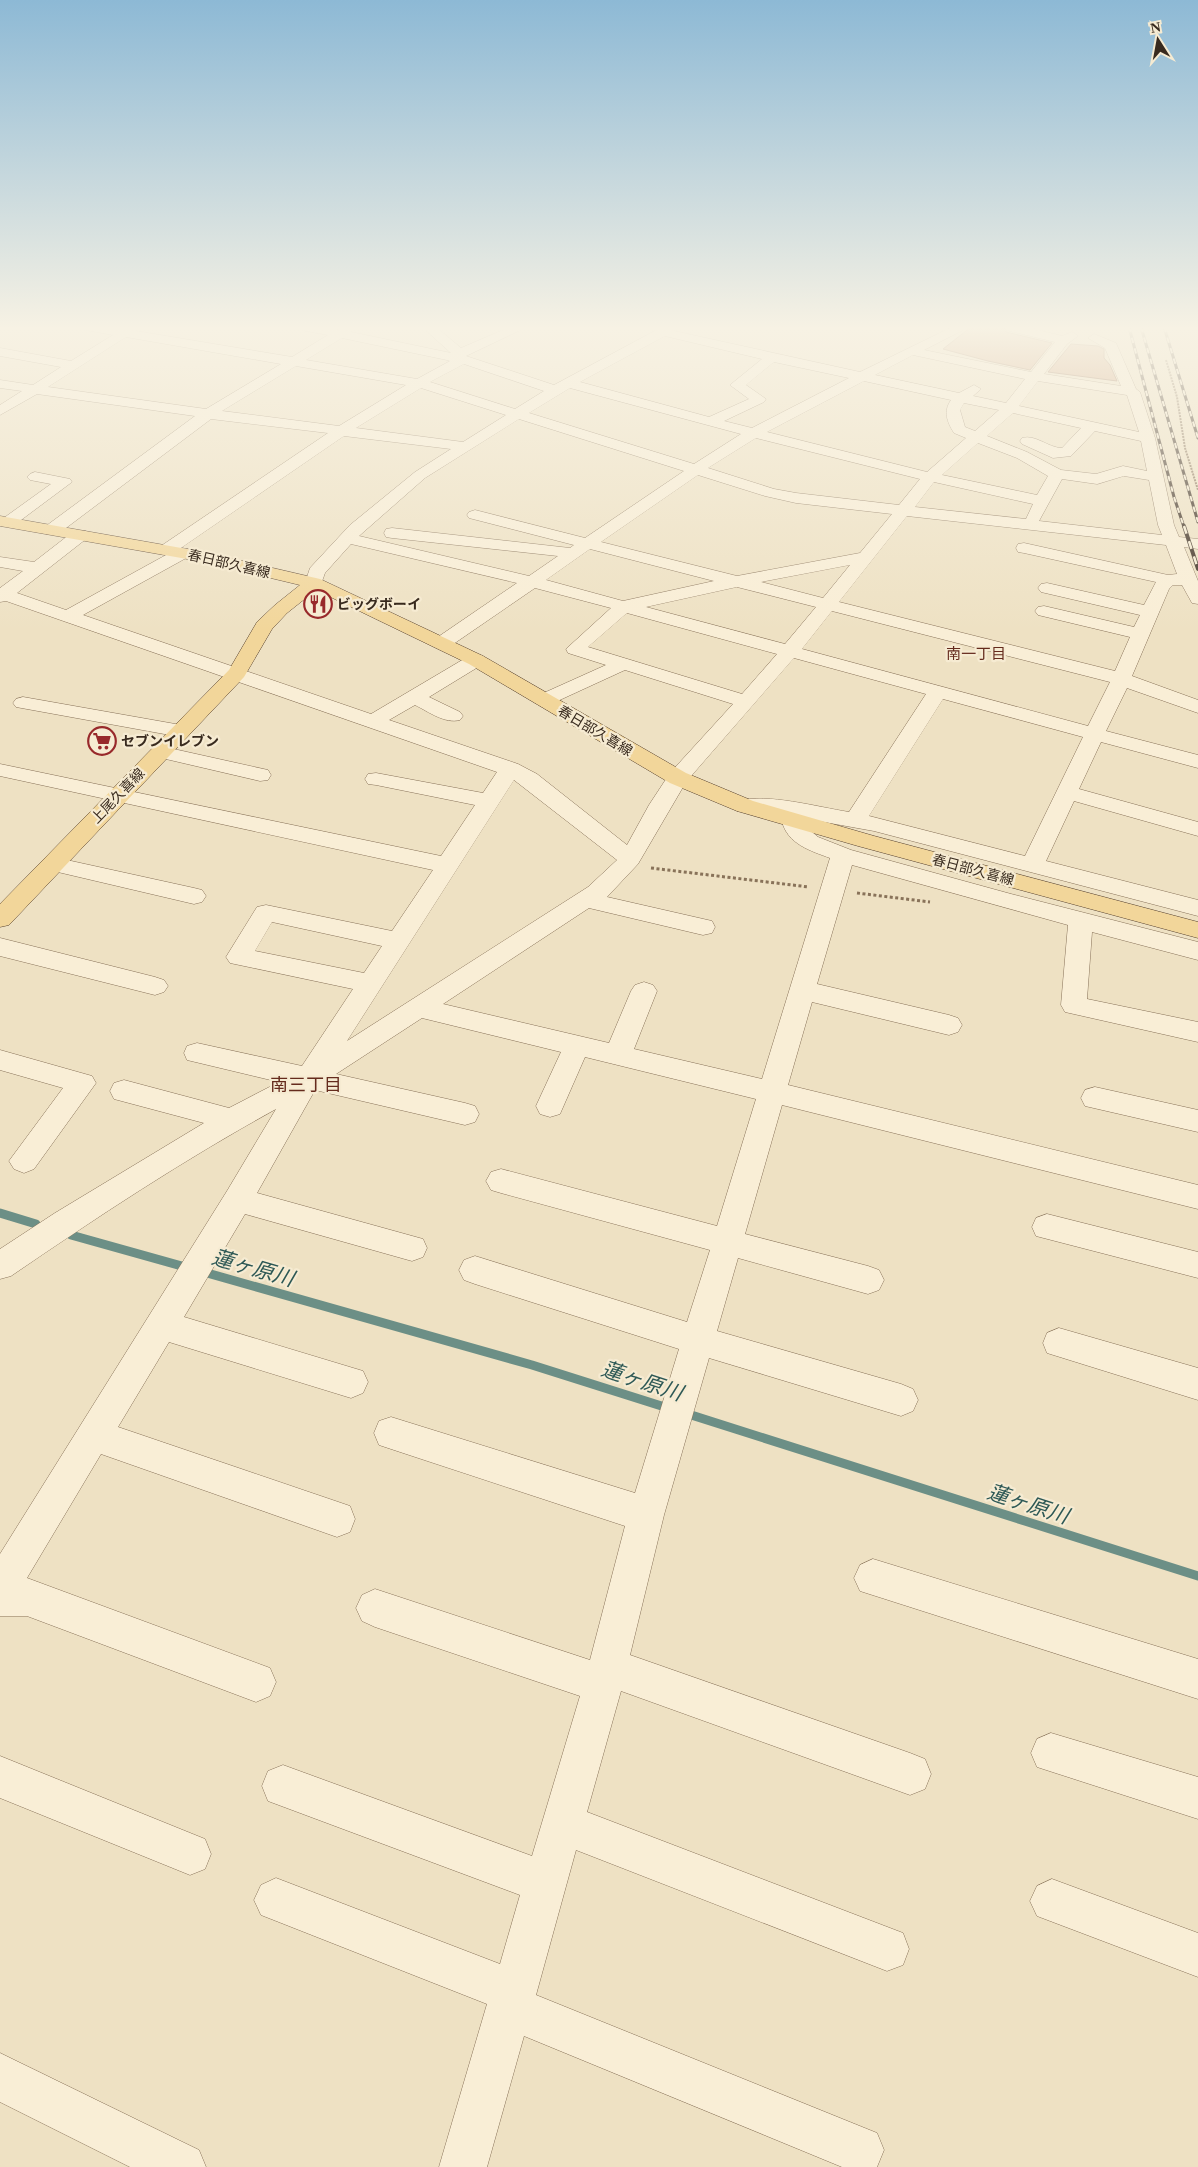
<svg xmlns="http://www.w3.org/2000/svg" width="1198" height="2167" font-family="'Times New Roman','Noto Sans JP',serif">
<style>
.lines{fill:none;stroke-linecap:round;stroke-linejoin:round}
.stream{stroke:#6c8f86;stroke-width:9}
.building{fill:#cd9b78;stroke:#885b3f}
.minor-casing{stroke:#887259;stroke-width:1}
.major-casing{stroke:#56402e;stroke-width:1}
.path-far1{stroke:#887259;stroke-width:2;stroke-dasharray:2 1;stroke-linecap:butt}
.path{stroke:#887259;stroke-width:3;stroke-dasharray:3 2.5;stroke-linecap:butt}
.minor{fill:#f9eed6;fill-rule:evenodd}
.major{fill:#f2d69a;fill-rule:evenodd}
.rail-far1-casing{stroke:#382a1e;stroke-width:3}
.rail-casing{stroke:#382a1e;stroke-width:4}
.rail-far1{stroke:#f6ebd2;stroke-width:2;stroke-dasharray:5.5;stroke-linecap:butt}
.rail{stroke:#f6ebd2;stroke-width:2.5;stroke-dasharray:8;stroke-linecap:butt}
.labels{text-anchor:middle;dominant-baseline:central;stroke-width:4.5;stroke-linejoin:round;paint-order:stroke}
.far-street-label{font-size:14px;fill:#382a1e;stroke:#f6ebd2}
.far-poi-label{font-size:14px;font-weight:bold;fill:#382a1e;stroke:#f6ebd2;text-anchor:start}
.far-neighbourhood-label{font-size:15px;fill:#652b1d;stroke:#f6ebd2}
.neighbourhood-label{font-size:18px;fill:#652b1d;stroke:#f6ebd2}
.near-water-label{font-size:21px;font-style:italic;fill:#2d5855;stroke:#f6ebd2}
</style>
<rect width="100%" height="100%" fill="#eee1c3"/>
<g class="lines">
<path class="stream" d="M0 1213 36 1224
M71 1235 189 1268
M200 1271 532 1365 671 1409
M685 1413 1198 1576"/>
</g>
<path class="building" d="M971 327H1002L1006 332 1052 343 1030 370 988 361 943 349Z
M1071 344 1098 346 1104 349V358L1110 365 1117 381 1048 372Z"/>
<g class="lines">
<defs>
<path id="minor" d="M84 327H138L136 331 292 357 328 335 301 330 299 327H325L338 330 342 327H357L351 332 451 353 422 327H436L461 348 510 327H527L466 356 554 385 662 327H678L674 331 860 372 952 327H969L924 350 1031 372 1055 342 1006 330 1004 327H1026L1062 336 1072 332 1078 336 1067 344 1044 374 1121 386 1105 348 1088 338 1094 334 1116 343 1136 389 1140 392 1155 438 1174 525 1179 537 1198 539V549L1184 547 1198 581V604L1192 603 1182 585H1173L1169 589 1132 676 1198 700V713L1127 688 1106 731 1198 755V768L1101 742 1079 789 1198 822V836L1074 801 1046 861 1198 900V916L874 831 802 818 806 827 818 837 851 850 1011 894 1198 942V960L1092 932 1087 999 1198 1022V1042L1065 1012 1061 1005 1068 925 852 865 817 984 949 1015 958 1018 962 1025 958 1032 949 1035 812 1002 788 1085 1198 1185V1209L782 1105 745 1234 868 1266 879 1270 884 1280 879 1290 868 1294 738 1258 717 1331 901 1384 913 1389 918 1400 913 1411 901 1416 709 1358 664 1515 630 1655 910 1753 925 1759 931 1774 925 1789 910 1795 621 1691 587 1812 903 1933 909 1949 903 1965 887 1971 576 1850 536 1995 877 2133 884 2150 877 2167H842L524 2036 487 2167H439L487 2004 261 1915 254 1900 261 1885 276 1878 500 1964 520 1895 268 1801 262 1786 268 1771 283 1765 532 1856 580 1696 375 1627 362 1621 356 1608 362 1595 375 1589 590 1660 625 1526 391 1449 379 1445 374 1433 379 1421 391 1417 635 1493 679 1349 475 1284 464 1280 459 1270 464 1260 475 1256 687 1322 710 1250 501 1193 491 1190 486 1181 491 1172 501 1169 717 1226 756 1099 585 1057 560 1114 550 1117 540 1114 536 1106 561 1052 422 1018 336 1074 465 1103 475 1106 479 1114 475 1122 465 1125 315 1090 257 1193 423 1239 427 1248 423 1257 412 1261 245 1214 184 1317 363 1371 368 1382 363 1393 351 1398 169 1342 118 1427 350 1506 355 1519 350 1532 337 1537 101 1454 27 1578 270 1668 276 1682 270 1696 256 1702 27 1616H0V1554L227 1191 276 1109C185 1159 97 1217 11 1276L0 1279V1249L55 1213 204 1123 114 1099 110 1091 114 1083 124 1080 229 1108 279 1082 187 1060 184 1053 187 1046 197 1043 302 1066 353 989 230 963 226 957 257 907 266 905 392 931 433 870 0 776V764L441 856 475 805 376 785 368 784 365 779 368 774 376 773 483 793 497 772 6 601 0 602V588L23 571 0 567V557L34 562 74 531H86L88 535 86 539 17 593 66 610 166 555 161 554 159 550 161 546 328 433 211 419 58 534H46L44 530 46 526 195 416 37 394 0 415V405L22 391 0 388V380L33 385 61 367 0 356V348L71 361 113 335 86 330ZM665 336 762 359 730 385 749 399 709 417 580 382ZM126 337 281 364 206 409 48 387ZM342 338 447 360 450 361 417 379 306 360ZM913 355 1025 379 1006 403 973 396 981 389 974 385 959 393 875 375ZM774 362 849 378 752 428 724 421 764 402 766 399 746 385ZM464 364 544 391 515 409 430 382ZM296 366 406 385 339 426 222 411ZM864 381 951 400C943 411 947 422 954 433L966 438 927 472 767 432ZM1038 381 1127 395 1139 432 1019 406ZM421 388 506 415 463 442 356 428ZM570 388 741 434 694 464 529 413ZM964 403 999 410 975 431 965 427 960 410ZM1013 413 1081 428 1062 448C1048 448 1036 434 1022 438L1020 441 1022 444 1053 458 1071 456 1095 431 1141 441 1147 471 1123 466 1096 474 1061 470 1027 452 987 436ZM519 419 684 471 585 538 475 510 469 512 467 515 469 518 574 545 570 548 392 528 386 529 384 533 386 537 392 538 558 556 529 576 359 536 425 478ZM344 436 451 449 415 472 350 525 310 568 305 583 308 587 314 588 320 587 325 573 351 544 517 583 435 639 433 643 435 647 442 649 449 647 535 588 611 608 566 649 568 653 606 665 537 696 534 700 537 704 544 706 551 704 625 670 733 704 670 773 649 805 627 845 537 774 518 764 389 720 415 705C429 712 445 724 460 720L463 716 460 712 429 697 483 664 486 660 483 656 476 654 469 656 371 714 83 615 188 557 191 553 188 549 181 548ZM756 438 920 479 899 505 796 493 774 489 708 468ZM978 443 1017 458 1048 476 1037 495 942 475ZM698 475 765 496 796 503 892 514 860 553 737 576 601 542ZM1124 476 1149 480 1158 525 1162 535 1039 521 1062 479 1097 484ZM934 482 1033 504 1026 519 915 507ZM907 516 1166 545 1177 574 1168 575 1024 543 1018 544 1016 548 1018 552 1024 553 1156 582 1144 605 1047 583 1041 584 1038 588 1041 592 1140 615 1134 627 1044 606 1038 607 1035 611 1038 615 1130 637 1115 671 839 602ZM590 549 714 581 623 601 546 580ZM850 565 823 598 761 582ZM737 587 816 607 785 644 646 607ZM832 611 1110 682 1088 726 802 649ZM627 613 777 654 742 694 588 647ZM794 658 926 694 849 812C817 807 768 793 737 801L734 806 737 811 789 815 785 816 782 821C787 844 811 851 830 858L762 1079 634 1049 657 991 653 985 644 982 635 985 631 991 609 1043 443 1004 589 908 703 935 712 933 715 927 712 921 607 897 638 864 686 782ZM943 699 1083 737 1025 856 869 816ZM514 780 617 860 588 887 347 1041ZM272 922 382 946 364 973 255 951Z
M35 472 70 479 72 482 13 526H1V520L51 484 30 480 27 477 30 474Z
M23 697 181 725 188 727 191 731 188 735 181 737 16 707 13 703 16 699Z
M160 746 268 770 271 775 268 780 260 781 153 756 150 752 153 748Z
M53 857 194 888 202 890 206 896 202 902 194 904 45 869 41 864 45 859Z
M0 938 155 977 164 980 168 986 164 992 155 995 0 956Z
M0 1050 92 1076 96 1083 34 1169 24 1173 14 1169 9 1161 63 1088 0 1070Z
M1095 1087 1198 1110V1132L1085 1106 1081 1098 1085 1090Z
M1047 1214 1198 1252V1278L1036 1236 1032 1227 1036 1218Z
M1059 1328 1198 1368V1400L1047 1353 1043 1343 1047 1333Z
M873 1559 1198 1659V1699L860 1591 854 1578 860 1565Z
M1051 1733 1198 1777V1819L1037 1767 1031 1753 1037 1739Z
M0 1756 205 1839 211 1854 205 1869 190 1875 0 1798Z
M1052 1879 1198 1933V1977L1037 1916 1030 1901 1037 1886Z
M0 2053 199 2150 206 2167H130L0 2102Z"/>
<path id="major" d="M0 516 204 552 320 579 483 656 686 773 753 801 874 836 1198 922V938L858 846 737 811 670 783 469 664 316 590 287 613 272 629 244 677 9 925 0 927V904L229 670 257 622 275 605 300 585 204 562 0 526Z"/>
</defs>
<use href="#minor" class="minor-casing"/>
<use href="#major" class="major-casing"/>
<path class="path-far1" d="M1166 360 1177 397 1185 448 1198 490"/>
<path class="path" d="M651 868 809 887
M857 893 930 902"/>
<use href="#minor" class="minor"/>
<use href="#major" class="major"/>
<defs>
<path id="rail-far1" d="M1129 327 1174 497 1184 527
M1141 327 1198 522
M1164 327 1198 438"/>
<path id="rail" d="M1184 526 1198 569"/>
</defs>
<use href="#rail-far1" class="rail-far1-casing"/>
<use href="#rail" class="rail-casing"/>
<use href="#rail-far1" class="rail-far1"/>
<use href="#rail" class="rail"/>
</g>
<linearGradient id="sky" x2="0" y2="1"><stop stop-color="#8db9d5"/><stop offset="0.52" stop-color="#f7f2e4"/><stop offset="1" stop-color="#f7f2e4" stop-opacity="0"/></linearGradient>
<rect width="1198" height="631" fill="url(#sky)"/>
<defs>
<symbol id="restaurant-ring" viewBox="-11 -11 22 22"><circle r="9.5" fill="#f6ebd2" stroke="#98292b" stroke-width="1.5"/><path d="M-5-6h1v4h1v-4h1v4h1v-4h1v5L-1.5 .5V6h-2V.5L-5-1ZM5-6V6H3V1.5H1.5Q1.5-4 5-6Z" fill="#98292b"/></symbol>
<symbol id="supermarket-ring" viewBox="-11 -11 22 22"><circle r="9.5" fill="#f6ebd2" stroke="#98292b" stroke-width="1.5"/><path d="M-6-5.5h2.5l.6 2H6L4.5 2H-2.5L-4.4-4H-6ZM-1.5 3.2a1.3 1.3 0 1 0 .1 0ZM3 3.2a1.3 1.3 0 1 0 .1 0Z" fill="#98292b"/></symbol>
</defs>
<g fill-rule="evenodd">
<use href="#restaurant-ring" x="302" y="588" width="32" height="32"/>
<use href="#supermarket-ring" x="86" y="725" width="32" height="32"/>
</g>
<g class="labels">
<g class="far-street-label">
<text transform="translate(229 564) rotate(13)">春日部久喜線</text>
<text transform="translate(595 731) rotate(31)">春日部久喜線</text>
<text transform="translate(118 796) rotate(-46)">上尾久喜線</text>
<text transform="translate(973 870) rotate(15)">春日部久喜線</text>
</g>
<g class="far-poi-label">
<text x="337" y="604">ビッグボーイ</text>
<text x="121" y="741">セブンイレブン</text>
</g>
<g class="far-neighbourhood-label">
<text x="976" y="654">南一丁目</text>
</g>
<g class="neighbourhood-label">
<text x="306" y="1085">南三丁目</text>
</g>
<g class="near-water-label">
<text transform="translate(253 1268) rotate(16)">蓮ヶ原川</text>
<text transform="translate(642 1381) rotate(18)">蓮ヶ原川</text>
<text transform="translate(1028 1504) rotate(18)">蓮ヶ原川</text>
</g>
</g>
<g transform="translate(1158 40) rotate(349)" stroke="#f6ebd2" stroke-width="4" paint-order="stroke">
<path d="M0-4L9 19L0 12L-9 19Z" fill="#382a1e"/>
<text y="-8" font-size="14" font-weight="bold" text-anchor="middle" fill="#382a1e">N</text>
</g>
</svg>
